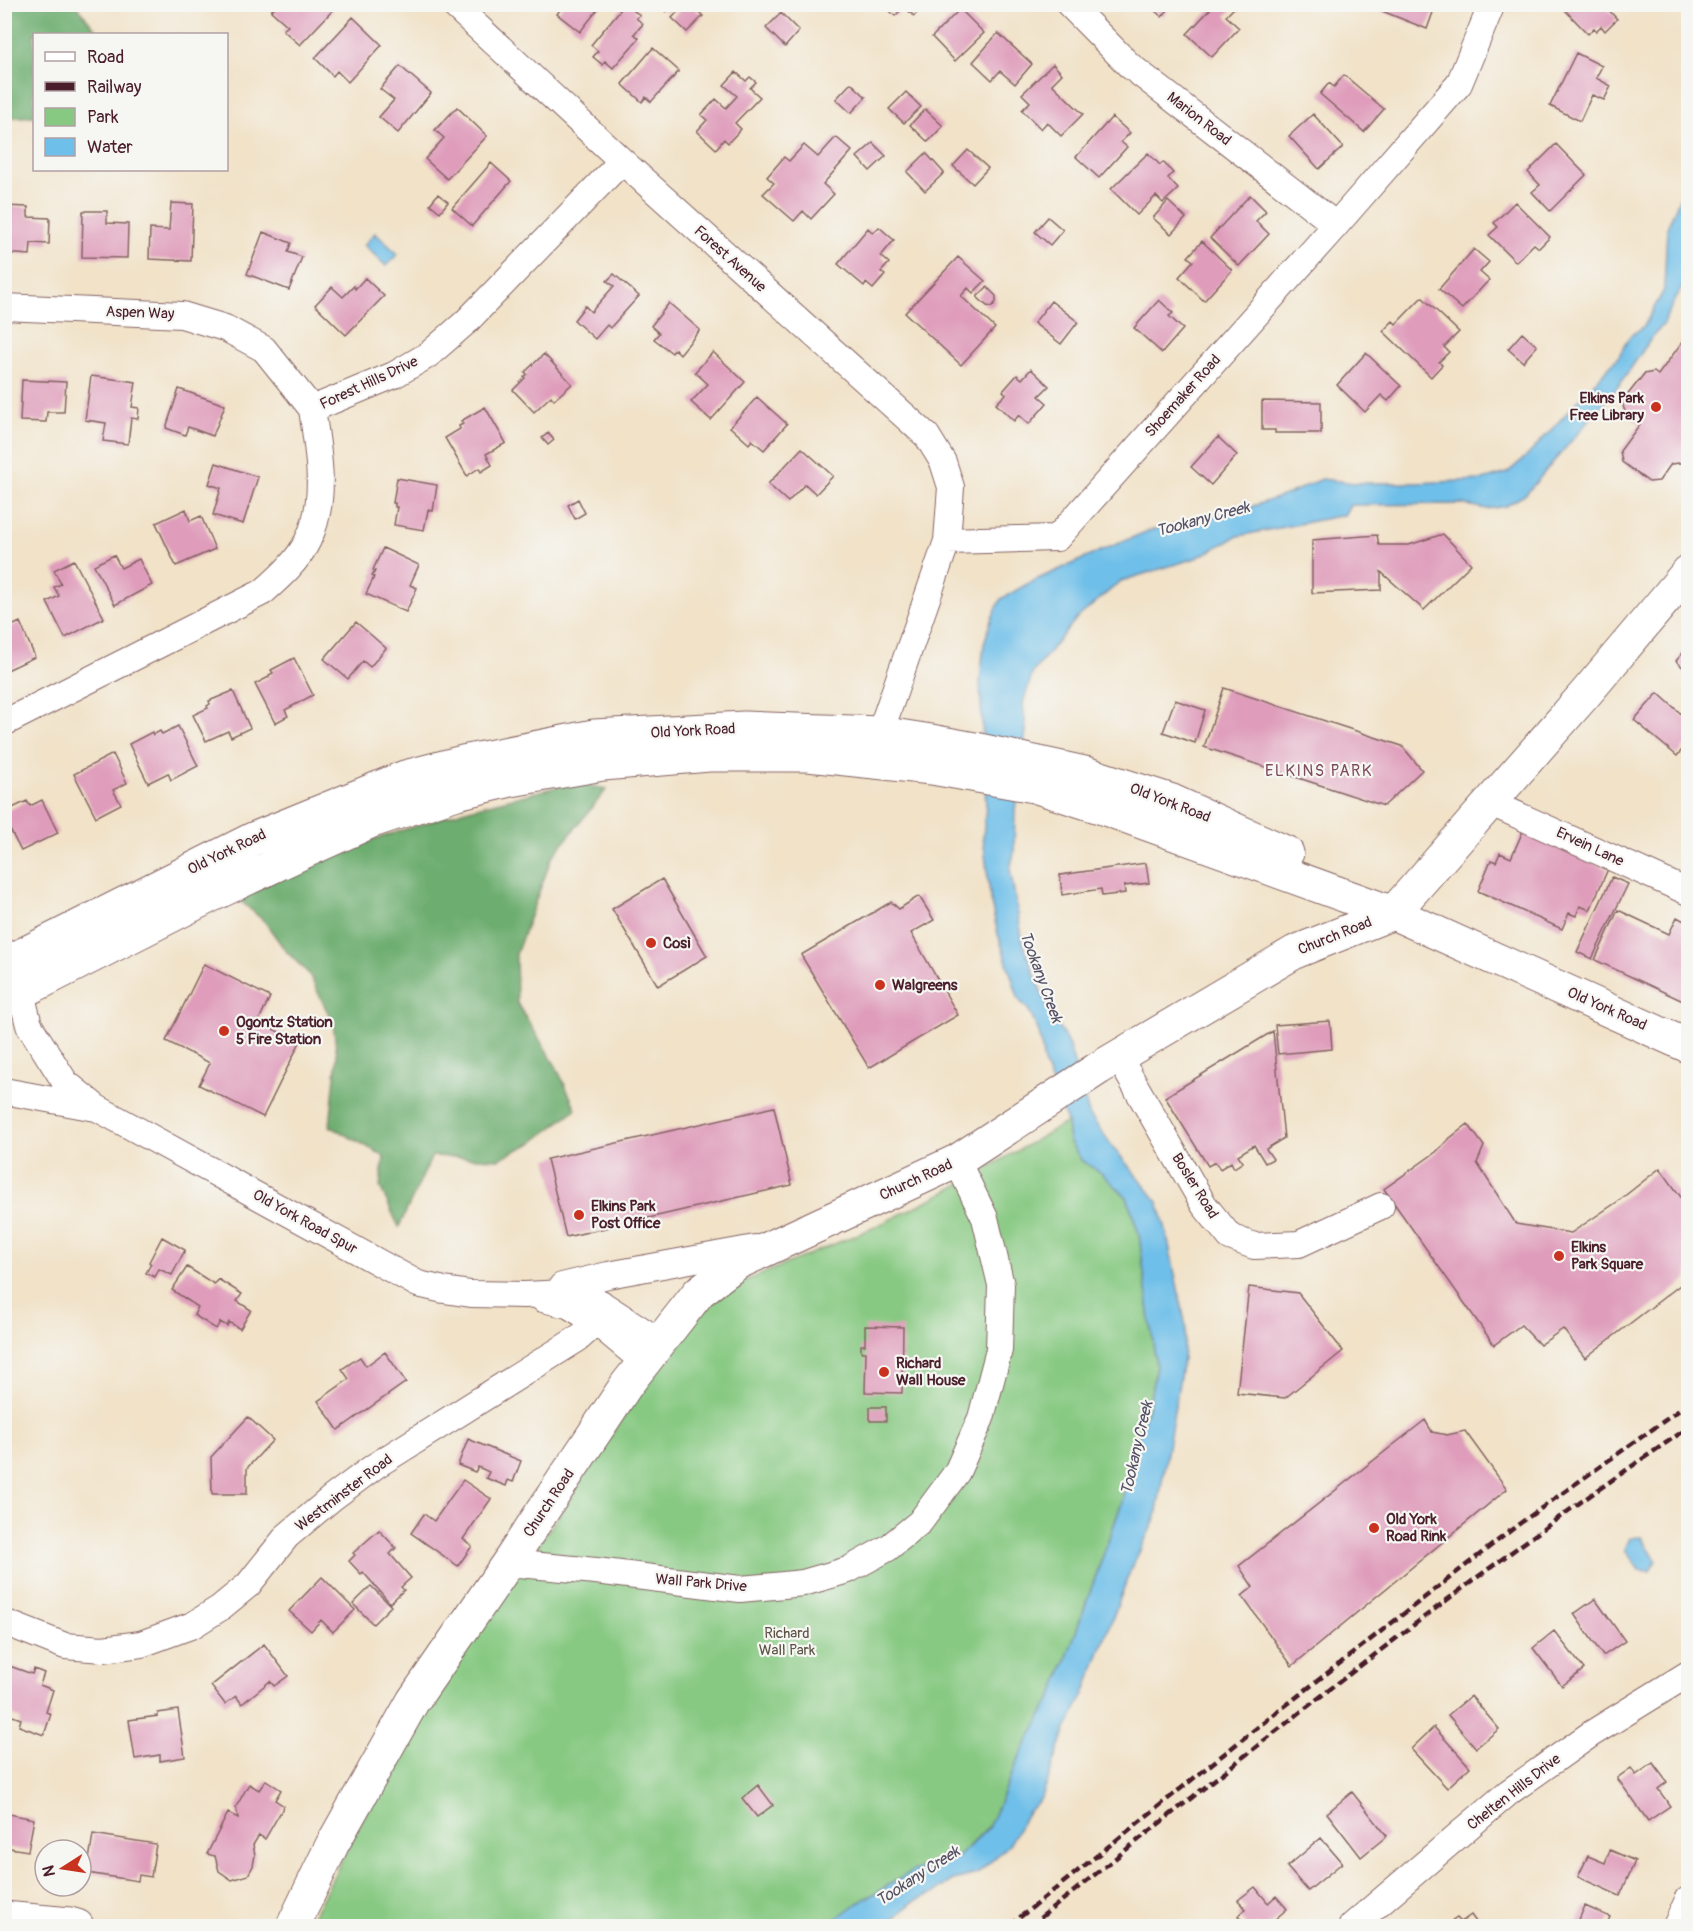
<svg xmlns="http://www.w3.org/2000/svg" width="1693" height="1931" font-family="Pangolin,sans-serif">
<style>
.green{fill:#87c982;stroke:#687456;stroke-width:1.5}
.forest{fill:#6dad70;stroke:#5c664e;stroke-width:1.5}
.water{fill:#6ebfe9;stroke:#5c6f8a;stroke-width:1.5}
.building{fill:#df9dbb}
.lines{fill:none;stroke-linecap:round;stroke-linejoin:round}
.street-casing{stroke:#846362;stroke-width:28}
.secondary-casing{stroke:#846362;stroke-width:35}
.primary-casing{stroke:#846362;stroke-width:35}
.highway-casing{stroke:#846362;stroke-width:35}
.street{stroke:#fff;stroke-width:26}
.secondary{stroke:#fff;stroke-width:33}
.primary{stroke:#fff;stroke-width:33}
.highway{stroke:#fff;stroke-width:33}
.rail{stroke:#4a1f2b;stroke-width:4.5;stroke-dasharray:9 4.5;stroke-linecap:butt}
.poi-dot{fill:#c8321e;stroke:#f6f6f2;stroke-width:2}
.labels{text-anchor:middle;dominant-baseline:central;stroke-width:4.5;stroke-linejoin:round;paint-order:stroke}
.street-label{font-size:15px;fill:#4a1f2b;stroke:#f6f6f2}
.poi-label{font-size:15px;font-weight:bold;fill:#4a1f2b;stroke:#f6f6f2;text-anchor:start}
.park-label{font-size:15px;fill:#5c5245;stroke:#f6f6f2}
.water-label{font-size:16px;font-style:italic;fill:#554f64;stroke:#f6f6f2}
.neighbourhood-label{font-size:16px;letter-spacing:1.5px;fill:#7e4b5d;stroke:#f6f6f2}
</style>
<rect width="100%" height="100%" fill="#f6f6f2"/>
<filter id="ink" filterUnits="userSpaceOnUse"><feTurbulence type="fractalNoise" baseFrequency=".0167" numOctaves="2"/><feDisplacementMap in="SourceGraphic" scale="12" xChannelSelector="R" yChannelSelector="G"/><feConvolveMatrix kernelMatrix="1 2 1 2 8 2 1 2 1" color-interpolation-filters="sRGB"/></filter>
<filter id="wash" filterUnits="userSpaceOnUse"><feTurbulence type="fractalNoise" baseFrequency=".008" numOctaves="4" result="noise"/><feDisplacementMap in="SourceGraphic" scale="24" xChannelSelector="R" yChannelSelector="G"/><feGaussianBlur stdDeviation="1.35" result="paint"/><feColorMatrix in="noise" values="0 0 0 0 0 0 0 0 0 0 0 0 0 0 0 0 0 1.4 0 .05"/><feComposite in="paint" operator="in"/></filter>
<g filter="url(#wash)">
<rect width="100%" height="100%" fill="#f1e2c8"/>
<path class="green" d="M1067 1122 1069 1141 1082 1161 1100 1172 1127 1197 1139 1234 1156 1366 1149 1405 1137 1440 1121 1505 1055 1691 1019 1758 989 1826 956 1859 933 1863 827 1926H308L391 1764 494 1608 564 1508 659 1362 688 1326 714 1302 745 1281 873 1228 951 1189Z"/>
<path class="forest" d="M5 4 76 5 99 34H34V116L5 118Z
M572 783 607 789 552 857 516 954 517 1003 556 1066 576 1109 532 1143 498 1159 432 1156 399 1227 380 1187 384 1156 330 1126 337 1056 333 1023 309 974 285 950 265 922 236 897 340 850 469 809Z"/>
<path class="water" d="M1688 178V276L1667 315 1664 324 1652 337 1620 384 1526 494 1506 506 1487 509 1462 504 1350 505 1344 515 1238 536 1196 558 1121 581 1076 619 1033 672 1023 703 1026 731 1015 810 1014 853 1010 869 1023 943 1042 994 1069 1046 1089 1114 1112 1146 1158 1202 1165 1226 1186 1327 1183 1359 1156 1517 1131 1569 1084 1694 1066 1729 1042 1797 1027 1813 1009 1845 977 1874 953 1880 935 1892 913 1902 885 1926H826L853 1906 911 1872 933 1863 956 1859 988 1828 1019 1758 1055 1691 1121 1505 1137 1440 1149 1405 1156 1366 1139 1234 1127 1197 1100 1172 1082 1161 1069 1141 1067 1122 1044 1063 1039 1032 1028 1009 1019 1000 998 934 991 903 983 837 986 805 980 681 984 644 991 620 1001 599 1029 583 1103 550 1148 531 1247 508 1288 494 1322 479 1354 483H1416L1483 480 1507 473 1529 454 1619 356 1629 337 1644 326 1664 290 1667 228Z
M375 233 398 254 386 266 364 245Z
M1641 1537 1656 1560 1650 1571 1639 1570 1625 1549 1630 1538Z"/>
<g id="blocks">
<path class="building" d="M277 4H331L330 6 333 10 300 45 283 30 288 26 271 11Z
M564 4H602L580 32 557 14Z
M625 4H640L634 11 640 15 636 18 643 24 634 34 639 38 613 68 605 61 603 65 593 57 598 51 591 45Z
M657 4H673L666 12Z
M685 4H691L703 16 687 32 672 18Z
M883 4H905L925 5 914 16 904 7 895 16Z
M1147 4H1173L1162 17Z
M1215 4H1234L1236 6 1226 16 1239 28 1212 57 1187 34Z
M1379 4H1436L1427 29 1377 9Z
M1564 4H1603L1617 19 1605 31 1601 26 1596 31 1594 28 1588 34 1564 9 1566 7Z
M960 9 984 33 955 61 932 37Z
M781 13 799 31 785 47 766 28Z
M353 17 382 45 348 82 337 71 333 76 315 58Z
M998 33 1032 64 1015 84 1000 71 992 80 973 62Z
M653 48 679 71 651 102 646 97 642 102 622 84Z
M1576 53 1602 66 1596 78 1611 86 1604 100 1592 95 1580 121 1550 106Z
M1053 64 1062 74 1052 84 1083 114 1061 136 1047 122 1041 129 1022 110 1030 102 1022 94Z
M400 66 431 93 398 133 379 117 394 100 380 89Z
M736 72 746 81 750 77 756 82 750 88 760 97 735 123 741 129 728 143 724 139 716 149 697 131 707 120 701 115 716 99 726 108 737 96 724 85Z
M1344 75 1384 109 1364 132 1320 94 1329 83 1334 87Z
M851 83 866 97 851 113 836 99Z
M906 92 921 107 904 123 889 109Z
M457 107 487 136 447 179 425 159 444 138 435 130Z
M925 109 943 126 928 142 910 125Z
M1313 114 1343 147 1319 169 1289 136Z
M1112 117 1130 133 1121 142 1127 147 1099 178 1076 157Z
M836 137 852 151 823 184 834 194 811 219 803 211 794 221 763 194 774 183 767 177 784 157 789 161 804 145 818 157Z
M873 143 886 156 870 171 857 157Z
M1556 144 1586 175 1550 211 1532 192 1540 185 1528 172Z
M968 150 988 168 973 184 953 166Z
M926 153 944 173 925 191 907 172Z
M1148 153 1160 165 1163 162 1173 173 1168 178 1178 189 1163 203 1156 196 1137 215 1111 189Z
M491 163 511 181 472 226 452 208Z
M438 194 448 202 440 212 430 204Z
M1250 195 1266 211 1256 221 1269 234 1239 266 1210 238Z
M1168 201 1186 218 1171 234 1153 218Z
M1515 202 1550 237 1539 248 1534 244 1516 262 1489 235 1498 227 1494 223Z
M171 203 193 204 191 261 149 259 150 229 169 230Z
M4 206 28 207V217L50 218 49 244 31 243 30 255 4 253Z
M83 211H107V223L128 224 127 258 82 257Z
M1048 217 1063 230 1050 245 1035 232Z
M879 227 894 240 881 256 889 263 881 272 885 275 873 289 866 283 864 286 838 264 868 228 873 233Z
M263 232 291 243 288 252 302 257 289 290 247 274Z
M1202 241 1232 270 1204 301 1179 277 1193 261 1188 257Z
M1474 249 1489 262 1480 272 1489 280 1462 309 1439 289Z
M958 257 985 281 973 293 968 288 961 296 995 328 961 365 905 313Z
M614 274 639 296 610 328 607 325 595 339 574 320 585 306 591 312 614 286 607 281Z
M365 278 384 296 346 335 315 305 332 287 343 297 354 286 355 289Z
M987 287 996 296V302L992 307 987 306 977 297Z
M1422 297 1459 332 1444 347 1449 352 1439 362 1442 365 1431 377 1383 331 1393 321 1396 324Z
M1159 300 1173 313 1169 316 1183 329 1162 353 1134 328Z
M1051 301 1078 322 1061 344 1034 323Z
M669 303 700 330 680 354 675 349 672 353 654 339 659 333 651 326Z
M1522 333 1537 346 1523 362 1508 349Z
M1688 334V462L1671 464 1659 481 1649 482 1622 462 1620 451 1640 424 1625 412 1622 402 1644 374 1654 372 1658 375Z
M713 352 745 382 711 420 691 402 708 384 695 372Z
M1366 353 1401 386 1388 401 1381 395 1365 412 1337 385Z
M544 354 572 384 554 400 551 396 534 412 513 390 525 378 524 377 527 374 525 372Z
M1031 369 1049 386 1039 396 1047 403 1029 424 1019 415 1014 421 996 404 1006 394 1003 391 1017 375 1022 379Z
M4 376H7V409H4Z
M91 376 136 382 132 407 139 408 138 419 131 418 128 444 103 441 106 423 85 420Z
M22 380 66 382 64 412H47L46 422 20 421Z
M179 389 225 405 213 436 188 427 185 435 166 428Z
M757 397 787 424 764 450 752 440 749 444 730 427Z
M1262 401 1321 402V433H1275V430H1262Z
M485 407 506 443 486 454 492 465 481 472 479 468 467 476 445 438 460 429 459 426 463 424 461 421Z
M548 433 554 440 548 445 542 438Z
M1218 437 1237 455 1211 485 1191 467Z
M802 448 833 476 816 494 805 484 788 502 768 484Z
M216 463 258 477 243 524 213 515 221 488 209 484Z
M397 478 437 485 433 511 428 510 424 530 394 525 397 507H395V503H393Z
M578 499 585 513 575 519 568 505Z
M186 509 190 521 201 516 215 549 176 566 156 523Z
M1443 534 1471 564 1424 610 1381 572V590L1312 593V540L1377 535 1379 545H1409Z
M383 548 419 565 410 585 417 588 406 612 366 594 374 577 372 576 375 571 373 570Z
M114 555 121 568 139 559 152 585 115 605 94 565Z
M74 560 104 618 65 638 47 602 59 596 54 587 61 584 54 570Z
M20 622 35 657 5 671V629Z
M356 622 386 648 370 667 363 661 348 679 324 659Z
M1688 647V672L1676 661Z
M294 658 313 695 285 710 288 716 275 723 255 684 269 677V675L273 673 271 670Z
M1224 688 1402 746 1422 770 1384 806 1204 747Z
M233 691 250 728 231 737 228 731 206 741 193 715 208 708 207 706 210 704 209 701Z
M1658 693 1688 720V745L1687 744 1677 756 1634 720Z
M1175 700 1205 710 1195 743 1163 732Z
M178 726 198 766 171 780 168 773 148 783 129 744 152 732 153 735 160 731 162 734Z
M113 754 127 783 113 790 121 804 96 817 74 774Z
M42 800 58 833 21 851 4 818V812L27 801 30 806Z
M1523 831 1608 869 1590 910 1580 906 1576 916 1569 913 1562 929 1478 891 1491 860 1496 862 1500 853 1511 858Z
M1146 863 1149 883 1124 886 1125 893 1102 896 1101 889 1062 895 1060 875Z
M1612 877 1628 884 1592 959 1577 952Z
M662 879 707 956 658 986 612 909Z
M919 896 934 920 911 933 958 1015 869 1068 801 955 891 902 899 909Z
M1618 910 1669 934 1677 917 1688 923V994L1685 1002 1595 960Z
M204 964 270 997 258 1022 300 1042 263 1117 199 1085 210 1063 166 1041Z
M1330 1021 1332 1049 1278 1054 1275 1025Z
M1273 1031 1284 1138 1266 1149 1273 1159 1265 1163 1254 1145 1238 1155 1243 1162 1234 1168 1231 1162 1220 1169 1215 1162 1208 1166 1165 1097Z
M774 1107 792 1185 566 1237 547 1159Z
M1468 1124 1484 1146 1477 1163 1516 1224 1571 1233 1617 1202 1660 1168 1688 1207V1279L1585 1358 1563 1329 1540 1345 1521 1325 1494 1345 1384 1189 1436 1152 1450 1138Z
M162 1237 185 1250 172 1275 159 1269 155 1277 146 1273 151 1264 149 1262Z
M187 1267 214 1284 218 1279 242 1294 237 1301 251 1310 240 1329 229 1322 227 1326 220 1322 216 1329 194 1315 198 1307 172 1290Z
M1249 1287 1298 1293 1343 1351 1285 1398 1237 1393Z
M865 1326 903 1327 902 1393 865 1392 866 1352H861V1345H865Z
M385 1352 406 1382 338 1430 318 1401 349 1379 342 1369 360 1357 366 1366Z
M870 1407H886V1421H870Z
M248 1417 273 1440 247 1468V1494H212L211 1457Z
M1425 1420 1432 1432 1447 1435 1465 1431 1507 1489 1292 1666 1242 1596 1253 1587 1239 1566Z
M468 1439 521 1461 513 1482 508 1480 506 1486 486 1478 489 1472 478 1467 475 1472 458 1465Z
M463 1480 491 1499 463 1539 472 1546 458 1566 411 1533 424 1514 434 1521Z
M379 1530 396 1548 390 1554 411 1578 401 1587 404 1590 390 1603 363 1572 361 1574 349 1561 355 1555 353 1553Z
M322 1577 355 1610 333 1632 321 1620 311 1631 289 1611Z
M371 1586 391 1606 373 1624 353 1604Z
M1595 1599 1625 1641 1603 1656 1574 1614Z
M1554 1631 1584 1669 1562 1686 1533 1648Z
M264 1644 288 1676 274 1686 270 1681 242 1704 236 1696 225 1704 211 1686Z
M4 1664 32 1674 34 1669 44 1673 40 1685 53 1690 46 1712 51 1714 44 1735 19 1726 21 1719 4 1713Z
M1471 1696 1499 1729 1476 1748 1448 1715Z
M178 1710 185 1757 160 1761V1755L135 1759 129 1720 158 1716V1713Z
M1434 1727 1470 1767 1447 1788 1411 1749Z
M1653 1763 1667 1782 1658 1789 1670 1806 1648 1821 1617 1778 1631 1768 1636 1775Z
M266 1780 281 1790 275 1800 284 1806 265 1839 259 1835 253 1845 255 1855 253 1866 248 1875 232 1880 219 1871 215 1856 207 1854 228 1813 238 1818 236 1807 249 1784 259 1790Z
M758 1785 773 1805 757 1817 742 1798Z
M1352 1792 1387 1836 1361 1857 1327 1813Z
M4 1813 34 1819 28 1851 4 1847Z
M93 1834 156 1844 151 1877 139 1875 138 1881 87 1873Z
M1321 1838 1342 1863 1308 1891 1287 1867Z
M1610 1850 1635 1861 1620 1896 1578 1877 1588 1856 1605 1863Z
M1255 1887 1268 1903 1276 1896 1287 1909 1267 1926H1247L1238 1916 1246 1909 1238 1900Z
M1585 1906 1610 1917 1606 1926H1576Z
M1471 1915 1479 1926H1445L1457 1918 1461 1922Z"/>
</g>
</g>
<g filter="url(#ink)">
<use href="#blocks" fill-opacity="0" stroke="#846362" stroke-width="1.5"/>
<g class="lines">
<defs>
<path id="street" d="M453 4 622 161 927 436 943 462 951 487 947 541
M1069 4 1129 65 1336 225
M4 307 182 315 225 328 264 349 312 409
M4 723 263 592C280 577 298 561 308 540 328 499 318 452 312 409L394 375 428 355 466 322 622 161
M880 733 947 541 1057 538 1336 225 1459 84 1492 4
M1491 803 1688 892
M13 977 21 993 29 1025 65 1082 97 1108 418 1284 444 1290 471 1294 525 1295 583 1292 660 1342
M1118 1056 1204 1205 1230 1237 1254 1246 1299 1244 1381 1206
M4 1091 96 1108
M562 1286 608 1275 755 1248
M543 1299 568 1305 596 1322 644 1362
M508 1563 596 1571 740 1589 774 1586 803 1583 848 1570 888 1548 920 1522 957 1472 981 1418 999 1350 1001 1285 985 1218 957 1161
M4 1622 65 1646 103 1649 141 1644 193 1625 220 1608 248 1585 287 1536 332 1498 375 1466 579 1338 601 1318V1303
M1352 1926 1509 1792 1591 1734 1688 1674
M1676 1926 1688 1900"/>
<path id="secondary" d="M1393 913 1586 693 1688 572
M4 1918 70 1924 77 1926"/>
<path id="primary" d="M293 1926 332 1845 413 1701 508 1563 627 1384 699 1292 737 1263 957 1161 1099 1068 1295 952 1393 913"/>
<path id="highway" d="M4 964 253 839 405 777 463 762 594 736 744 728 880 733 931 741 980 750 1085 773 1172 801 1287 853
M4 1001 210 896 299 854 372 821 457 793 511 780 603 764 709 755H808L932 768 1034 786 1100 807 1393 913 1688 1046"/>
</defs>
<use href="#street" class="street-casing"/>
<use href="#secondary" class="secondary-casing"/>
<use href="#primary" class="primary-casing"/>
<use href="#highway" class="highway-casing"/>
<use href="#street" class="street"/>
<use href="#secondary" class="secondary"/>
<use href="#primary" class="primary"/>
<use href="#highway" class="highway"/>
<path class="rail" d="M1009 1926 1249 1734 1519 1524 1688 1404
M1030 1926C1246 1755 1460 1581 1688 1428"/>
</g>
</g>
<g class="poi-dot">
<circle cx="1656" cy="407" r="6"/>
<circle cx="651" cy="943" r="6"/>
<circle cx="880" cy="985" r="6"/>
<circle cx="224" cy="1031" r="6"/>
<circle cx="579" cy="1215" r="6"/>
<circle cx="1559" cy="1256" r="6"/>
<circle cx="884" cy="1372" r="6"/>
<circle cx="1374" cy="1528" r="6"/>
</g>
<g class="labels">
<g class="street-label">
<text transform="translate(1199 119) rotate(38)">Marion Road</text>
<text transform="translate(730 259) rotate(42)">Forest Avenue</text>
<text transform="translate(140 313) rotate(2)">Aspen Way</text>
<text transform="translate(369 383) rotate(-25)">Forest Hills Drive</text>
<text transform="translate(1183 396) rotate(-48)">Shoemaker Road</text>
<text transform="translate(693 731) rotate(-3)">Old York Road</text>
<text transform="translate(1170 803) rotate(21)">Old York Road</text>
<text transform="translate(1590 847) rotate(25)">Ervein Lane</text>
<text transform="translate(227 852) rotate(-26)">Old York Road</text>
<text transform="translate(1335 936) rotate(-22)">Church Road</text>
<text transform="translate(1607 1009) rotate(24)">Old York Road</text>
<text transform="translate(916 1180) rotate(-25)">Church Road</text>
<text transform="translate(1195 1186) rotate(58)">Bosler Road</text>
<text transform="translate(305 1222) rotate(29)">Old York Road Spur</text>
<text transform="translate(344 1493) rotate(-37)">Westminster Road</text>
<text transform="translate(549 1503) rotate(-56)">Church Road</text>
<text transform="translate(701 1583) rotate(5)">Wall Park Drive</text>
<text transform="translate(1514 1792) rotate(-38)">Chelten Hills Drive</text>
</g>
<g class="poi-label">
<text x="1644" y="398" text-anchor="end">Elkins Park<tspan x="1644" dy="17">Free Library</tspan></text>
<text x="663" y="943">Così</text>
<text x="892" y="985">Walgreens</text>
<text x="236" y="1022">Ogontz Station<tspan x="236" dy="17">5 Fire Station</tspan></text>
<text x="591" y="1206">Elkins Park<tspan x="591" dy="17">Post Office</tspan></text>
<text x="1571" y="1247">Elkins<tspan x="1571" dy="17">Park Square</tspan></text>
<text x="896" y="1363">Richard<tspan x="896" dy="17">Wall House</tspan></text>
<text x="1386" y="1519">Old York<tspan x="1386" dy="17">Road Rink</tspan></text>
</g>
<g class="park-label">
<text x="787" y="1633">Richard<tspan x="787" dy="17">Wall Park</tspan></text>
</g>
<g class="water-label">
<text transform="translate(1203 519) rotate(-15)">Tookany Creek</text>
<text transform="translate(1041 977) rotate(70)">Tookany Creek</text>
<text transform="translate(1137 1448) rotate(-77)">Tookany Creek</text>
<text transform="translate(918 1876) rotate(-33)">Tookany Creek</text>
</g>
<g class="neighbourhood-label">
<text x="1319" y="771">ELKINS PARK</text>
</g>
</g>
<rect width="1693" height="1931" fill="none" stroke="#f6f6f2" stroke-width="24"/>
<rect x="33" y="33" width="195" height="138" fill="#f6f6f2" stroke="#b1a0a2" stroke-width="1.5"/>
<rect x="45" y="52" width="30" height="9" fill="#ffffff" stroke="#b1a0a2" stroke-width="1.5"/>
<text x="87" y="63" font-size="18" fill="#4a1f2b">Road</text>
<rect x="45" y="82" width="30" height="9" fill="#4a1f2b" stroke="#b1a0a2" stroke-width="1.5"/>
<text x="87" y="93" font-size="18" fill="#4a1f2b">Railway</text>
<rect x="45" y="108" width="30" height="18" fill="#87c982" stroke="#b1a0a2" stroke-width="1.5"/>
<text x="87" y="123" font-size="18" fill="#4a1f2b">Park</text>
<rect x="45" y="138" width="30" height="18" fill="#6ebfe9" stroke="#b1a0a2" stroke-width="1.5"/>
<text x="87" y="153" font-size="18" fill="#4a1f2b">Water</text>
<g transform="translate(63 1868) rotate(258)"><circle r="28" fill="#f6f6f2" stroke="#b1a0a2" stroke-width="1.5"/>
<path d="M0-4.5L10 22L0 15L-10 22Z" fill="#c8321e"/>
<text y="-9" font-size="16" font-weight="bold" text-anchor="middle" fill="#4a1f2b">N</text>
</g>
</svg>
